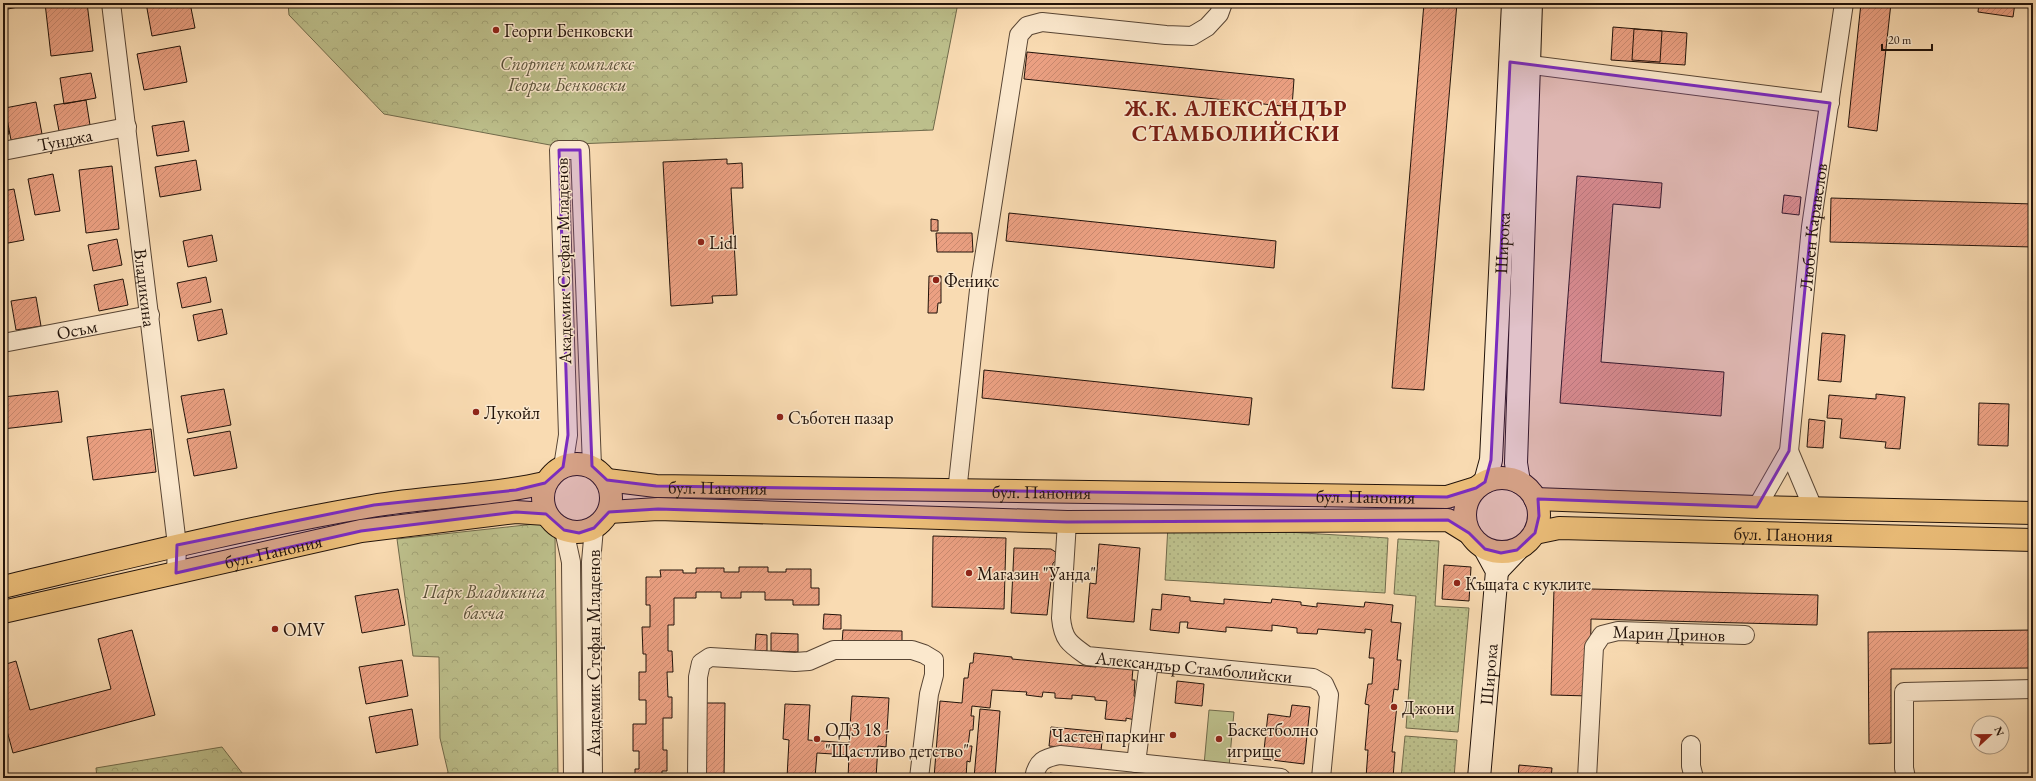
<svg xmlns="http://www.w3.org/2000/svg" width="2036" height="781" font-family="'EB Garamond',serif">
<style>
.grass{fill:#bdc08c;stroke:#706a4b}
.park{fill:url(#park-crowns);stroke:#706a4b}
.garden{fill:url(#garden-dots);stroke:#706a4b}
.building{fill:url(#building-hatch);stroke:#22130a}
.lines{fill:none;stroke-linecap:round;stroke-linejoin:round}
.street-casing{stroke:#584534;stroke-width:20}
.secondary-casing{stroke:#22130a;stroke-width:24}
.primary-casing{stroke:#22130a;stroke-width:24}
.street{stroke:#fbe8cd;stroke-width:18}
.secondary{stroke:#fbe8cd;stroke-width:22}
.primary{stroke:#ecbe79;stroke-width:22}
.marked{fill:#7b2cbf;fill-opacity:0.2;stroke:#7b2cbf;stroke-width:3;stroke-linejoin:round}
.poi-dot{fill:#8f2418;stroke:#fbe8cd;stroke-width:1.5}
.labels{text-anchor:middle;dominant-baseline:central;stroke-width:3;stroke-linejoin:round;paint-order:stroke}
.poi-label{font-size:18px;fill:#22130a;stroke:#fbe8cd;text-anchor:start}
.park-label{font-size:18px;font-style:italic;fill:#585038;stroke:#fbe8cd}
.street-label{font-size:18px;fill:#22130a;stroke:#fbe8cd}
.district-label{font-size:22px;font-weight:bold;letter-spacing:1px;fill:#7a1f14;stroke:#fbe8cd}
</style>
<defs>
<pattern id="park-crowns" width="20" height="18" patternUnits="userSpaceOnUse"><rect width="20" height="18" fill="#bdc08c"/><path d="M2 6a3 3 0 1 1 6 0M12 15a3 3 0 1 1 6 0" fill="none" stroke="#a2a477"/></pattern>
<pattern id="garden-dots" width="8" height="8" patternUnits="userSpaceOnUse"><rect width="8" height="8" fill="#bdc08c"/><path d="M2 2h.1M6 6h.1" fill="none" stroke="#a2a477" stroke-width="1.8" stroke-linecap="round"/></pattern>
<pattern id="building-hatch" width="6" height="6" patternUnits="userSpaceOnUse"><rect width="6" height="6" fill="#eba082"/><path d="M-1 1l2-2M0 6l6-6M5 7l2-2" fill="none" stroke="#c9896f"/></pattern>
</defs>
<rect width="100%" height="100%" fill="#f9dbb2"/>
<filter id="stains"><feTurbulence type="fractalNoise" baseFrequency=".005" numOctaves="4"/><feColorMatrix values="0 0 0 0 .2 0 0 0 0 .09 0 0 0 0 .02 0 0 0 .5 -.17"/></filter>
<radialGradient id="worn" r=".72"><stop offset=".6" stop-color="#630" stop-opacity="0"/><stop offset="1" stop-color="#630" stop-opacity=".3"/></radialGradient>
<path class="grass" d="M1209 710 1234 712 1229 767 1204 765Z"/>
<path class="park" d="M288 3H958L933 130 550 145 384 114 289 15Z
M544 523 555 534 558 778H446L448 772 440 738 439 657 413 656 397 539Z
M222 747 246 778H97L96 768Z"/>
<path class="garden" d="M1168 525 1388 538 1385 593 1165 580Z
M1398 539 1439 541 1435 606 1469 608 1458 732 1406 728 1416 596 1394 594Z
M1405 736 1457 740 1454 778H1401Z"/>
<path class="building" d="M3 3H18V7L3 10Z
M45 3H87L93 51 51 56Z
M146 3H190L195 28 152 36Z
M1424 3H1457L1424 390 1392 388Z
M1861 3H1891L1877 131 1848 127Z
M1979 3H2015L2013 17 1978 12Z
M1613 27 1687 33 1685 65 1611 60Z
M1634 29 1662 31 1660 62 1632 60Z
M180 46 187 82 144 90 137 54Z
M1027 52 1294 79 1292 107 1024 79Z
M91 73 96 98 64 104 60 78Z
M86 100 90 125 59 131 54 105Z
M36 102 42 134 11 140 5 108Z
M3 103 9 134 3 135Z
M184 121 189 151 157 156 152 126Z
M727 159V164L742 163 743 188H731L737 295 712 296 713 303 671 306 663 162Z
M196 160 201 190 160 197 155 167Z
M112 166 119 229 86 233 79 170Z
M53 174 60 211 35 215 28 179Z
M1577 176 1662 183 1660 208 1613 204 1601 362 1724 372 1721 416 1560 403Z
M14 189 24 240 3 244V191Z
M1784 195 1801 197 1799 215 1782 213Z
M1831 198 2033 204V247L1830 242Z
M1009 213 1276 241 1274 268 1006 241Z
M931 219 938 220V231H931Z
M936 233H972L973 252H937Z
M212 235 217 261 188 267 183 241Z
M117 239 122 265 93 271 88 245Z
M929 276H941V303H938L937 313H928Z
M206 277 211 302 182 308 177 283Z
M123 279 128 305 99 311 94 285Z
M36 297 41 326 16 330 11 301Z
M222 309 227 334 198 341 193 315Z
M1822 333 1845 335 1841 382 1818 380Z
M984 370 1252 398 1249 425 982 398Z
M224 389 231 425 188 433 181 396Z
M58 391 62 422 3 429V397Z
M1876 394 1905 397 1900 449 1885 448 1886 442 1840 438 1842 419 1827 418 1829 395 1876 399Z
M1979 403 2009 404 2008 446 1978 445Z
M1809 419 1825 421 1823 448 1807 447Z
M151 429 156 472 93 480 87 437Z
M230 431 237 468 194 476 187 439Z
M933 536 1006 538 1004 609 932 607Z
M1099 544 1140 548 1134 622 1087 618 1090 583 1096 584Z
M1014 548 1051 549 1057 553V560L1053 563 1047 615 1011 613Z
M1444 565 1471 567 1469 601 1442 599Z
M739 567H768V572H786V569H811V588H819V605H793V600H765V592H741V598H721V592H696V598H674V625H668V651H672L673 672H667L668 697H672V718H663V750H667V771H662V778H635V769H639V751H633V724H646V700H639V672H646V654H643L642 627H650V605H646V577H661L660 570H683V573H696V568H724V572H739Z
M1554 588 1818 595 1817 625 1591 619 1590 696 1551 695Z
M398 589 405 625 362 633 355 596Z
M1162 594 1190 597V601L1224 604V599L1271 603 1272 599 1301 602V605L1317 607V603L1364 607 1365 602 1393 605 1391 622 1401 623 1397 660H1401L1398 690 1394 689 1392 704 1397 705 1392 752H1395L1393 778H1366L1368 750H1365L1369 705 1365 704 1368 684H1372L1374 658H1369L1372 630 1365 629V633L1318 629 1317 634 1297 633V628L1272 625V631L1226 627V632L1187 628 1188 622H1180L1179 633 1150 630 1152 609 1161 610Z
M824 614 841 615V629H823Z
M132 630 155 715 13 753 3 716V665L16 661 30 710 111 689 98 639Z
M843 630 902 631V644L842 643Z
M2033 630V668L1891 669V743L1869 744 1868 632Z
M771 633 798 634V652L771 651Z
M756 634 767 635V651H755Z
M974 653 1012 657V659L1096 667V664L1133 668 1132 680H1135L1134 696 1137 697 1135 720 1126 718V721L1105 719 1107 701 1095 700V697L1072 695V699L1055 698V693L1043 692 1042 697 1026 695 1027 692 992 690 990 708 972 706 971 716H974L973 730H970L968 746H972L970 762 967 761 966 778H934L940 701 962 703 964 678H968L970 663H973Z
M402 660 408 696 366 704 359 667Z
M1177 681 1204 684 1202 706 1175 703Z
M852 696 889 698 886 747 878 746 876 778H848L849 755 817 753 815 778H787L789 740 783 739 785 704 810 705 808 740 849 743Z
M705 703H725L724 778H704Z
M1292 705 1310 707 1304 764 1263 759 1268 714 1290 717Z
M412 709 418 745 376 753 369 717Z
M980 709 1000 711 995 778H974Z
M1051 727 1103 732 1101 751 1049 746Z
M1519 765 1552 768 1551 778H1518Z
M1050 773 1074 777V778H1049Z
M1075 775 1098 778H1075Z
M1724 776 1746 778H1723Z"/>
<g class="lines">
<defs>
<g id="street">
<path id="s1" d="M111 3 177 545 176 573"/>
<path d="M1516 63 1830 103"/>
<path id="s2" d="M3 151 127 127"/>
<path id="s3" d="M3 343 150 315"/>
<path d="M1789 451 1813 508"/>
<path d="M563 467 568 435 559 150H580L592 466"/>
<path d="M957 492 979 290 1019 35 1027 26 1042 22 1166 35 1192 36 1207 27 1219 14 1223 3"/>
<path id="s4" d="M1757 507 1789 451 1811 227 1844 3"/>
<path id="s5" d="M1067 522 1061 618C1063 640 1070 644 1087 656L1313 678 1324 684 1329 695 1321 778"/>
<path d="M564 530 571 562 573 778"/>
<path d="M1691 745V766L1694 778"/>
<path d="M1136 763 1149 662"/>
<path d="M593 778 591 562 594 528"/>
<path d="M697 778 698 677 701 663 710 657 795 662 809 661 834 650H912L924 654 934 660V675L929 694 919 778"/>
<path d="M1034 778C1037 761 1044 758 1060 755L1281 778"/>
<path id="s6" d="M1587 778 1594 647 1602 635 1618 631 1745 635"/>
<path d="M1906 778 1904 768V692L2033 689"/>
</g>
<g id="secondary">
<path id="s7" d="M1485 482 1491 460 1513 3"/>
<path d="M1519 482 1516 463 1531 3"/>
<path d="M1497 571 1517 550"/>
<path id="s8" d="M1479 778 1497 571 1485 549"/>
</g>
<g id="primary">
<circle cx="577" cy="498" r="34"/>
<circle cx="1502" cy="515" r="37"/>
<path id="s9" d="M607 480 656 486 1447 497 1476 488"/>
<path d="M1535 499 1757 507 2033 513"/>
<path d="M609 512 658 509 1067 522 1448 520 1469 533"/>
<path id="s10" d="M1535 533 1559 528 2033 540"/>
<path d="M3 587C125 558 248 527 372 506 429 496 488 496 545 483"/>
<path id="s11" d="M3 612 361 531 516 512 546 514"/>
</g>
</defs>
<use href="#street" class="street-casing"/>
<use href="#secondary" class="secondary-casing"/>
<use href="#primary" class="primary-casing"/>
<use href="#street" class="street"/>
<use href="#secondary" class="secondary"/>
<use href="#primary" class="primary"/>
</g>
<path class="marked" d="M1510 62 1830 103 1811 227 1789 451 1757 507 1538 499 1539 516 1535 533 1517 550 1501 553 1485 549 1469 533 1448 520 1067 522 658 509 609 512 594 528 579 533 564 530 546 514 516 512 361 531 176 573 177 545 374 505 516 490 545 483 563 467 568 435 559 150H580L592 466 607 480 656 486 1447 497 1476 488 1485 482 1491 460Z"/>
<g class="poi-dot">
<circle cx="496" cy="30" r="4"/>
<circle cx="701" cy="242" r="4"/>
<circle cx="936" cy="280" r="4"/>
<circle cx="476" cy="412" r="4"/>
<circle cx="780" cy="417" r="4"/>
<circle cx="969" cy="573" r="4"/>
<circle cx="1457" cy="583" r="4"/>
<circle cx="275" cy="629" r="4"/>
<circle cx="1394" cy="707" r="4"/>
<circle cx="1173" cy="735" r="4"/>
<circle cx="817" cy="739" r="4"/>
<circle cx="1219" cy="739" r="4"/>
</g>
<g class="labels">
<g class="poi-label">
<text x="504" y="30">Георги Бенковски</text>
<text x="709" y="242">Lidl</text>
<text x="944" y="280">Феникс</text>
<text x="484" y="412">Лукойл</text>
<text x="788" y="417">Съботен пазар</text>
<text x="977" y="573">Магазин "Уанда"</text>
<text x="1465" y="583">Къщата с куклите</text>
<text x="283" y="629">OMV</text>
<text x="1402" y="707">Джони</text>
<text x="825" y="729">ОДЗ 18 -<tspan x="825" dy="21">"Щастливо детство"</tspan></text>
<text x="1227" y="729">Баскетболно<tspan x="1227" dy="21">игрище</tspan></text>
<text x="1165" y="735" text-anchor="end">Частен паркинг</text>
</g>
<g class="park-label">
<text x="567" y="63">Спортен комплекс<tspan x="567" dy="21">Георги Бенковски</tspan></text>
<text x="484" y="591">Парк Владикина<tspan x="484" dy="21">бахча</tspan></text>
</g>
<g class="street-label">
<text stroke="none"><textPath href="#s2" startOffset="63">Тунджа</textPath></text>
<text stroke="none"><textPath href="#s4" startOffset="290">Любен Каравелов</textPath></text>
<text stroke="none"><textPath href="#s7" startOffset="240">Широка</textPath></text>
<text transform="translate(563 261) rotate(-91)">Академик Стефан Младенов</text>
<text stroke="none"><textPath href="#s1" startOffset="287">Владикина</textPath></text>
<text stroke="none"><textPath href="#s3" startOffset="75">Осъм</textPath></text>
<text stroke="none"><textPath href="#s9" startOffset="111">бул. Панония</textPath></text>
<text stroke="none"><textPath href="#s9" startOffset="435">бул. Панония</textPath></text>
<text stroke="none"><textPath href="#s9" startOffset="759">бул. Панония</textPath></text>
<text stroke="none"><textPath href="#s10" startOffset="249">бул. Панония</textPath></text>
<text stroke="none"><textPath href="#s11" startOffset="277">бул. Панония</textPath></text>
<text stroke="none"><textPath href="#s6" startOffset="213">Марин Дринов</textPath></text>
<text transform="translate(593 653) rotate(-90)">Академик Стефан Младенов</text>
<text stroke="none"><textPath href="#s5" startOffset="252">Александър Стамболийски</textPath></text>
<text stroke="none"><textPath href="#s8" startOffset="104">Широка</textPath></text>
</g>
<g class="district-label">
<text x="1236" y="108">Ж.К. АЛЕКСАНДЪР<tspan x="1236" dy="25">СТАМБОЛИЙСКИ</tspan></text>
</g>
</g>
<rect width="2036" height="781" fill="none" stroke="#f9dbb2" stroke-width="16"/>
<rect x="4" y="4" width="2028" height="773" fill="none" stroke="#22130a" stroke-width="2"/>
<rect x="8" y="8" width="2020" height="765" fill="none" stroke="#22130a"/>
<g transform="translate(1990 735) rotate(68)"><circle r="19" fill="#fbe8cd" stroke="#a4937f"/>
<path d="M0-3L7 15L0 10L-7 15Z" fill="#8f2418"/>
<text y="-6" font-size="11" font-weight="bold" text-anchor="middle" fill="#22130a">N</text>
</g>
<path d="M1882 44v6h50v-6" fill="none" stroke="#22130a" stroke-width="2"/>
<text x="1888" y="44" font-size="12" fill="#22130a" stroke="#fbe8cd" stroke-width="3" paint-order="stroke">20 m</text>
<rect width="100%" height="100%" filter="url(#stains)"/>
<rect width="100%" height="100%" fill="url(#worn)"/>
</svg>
